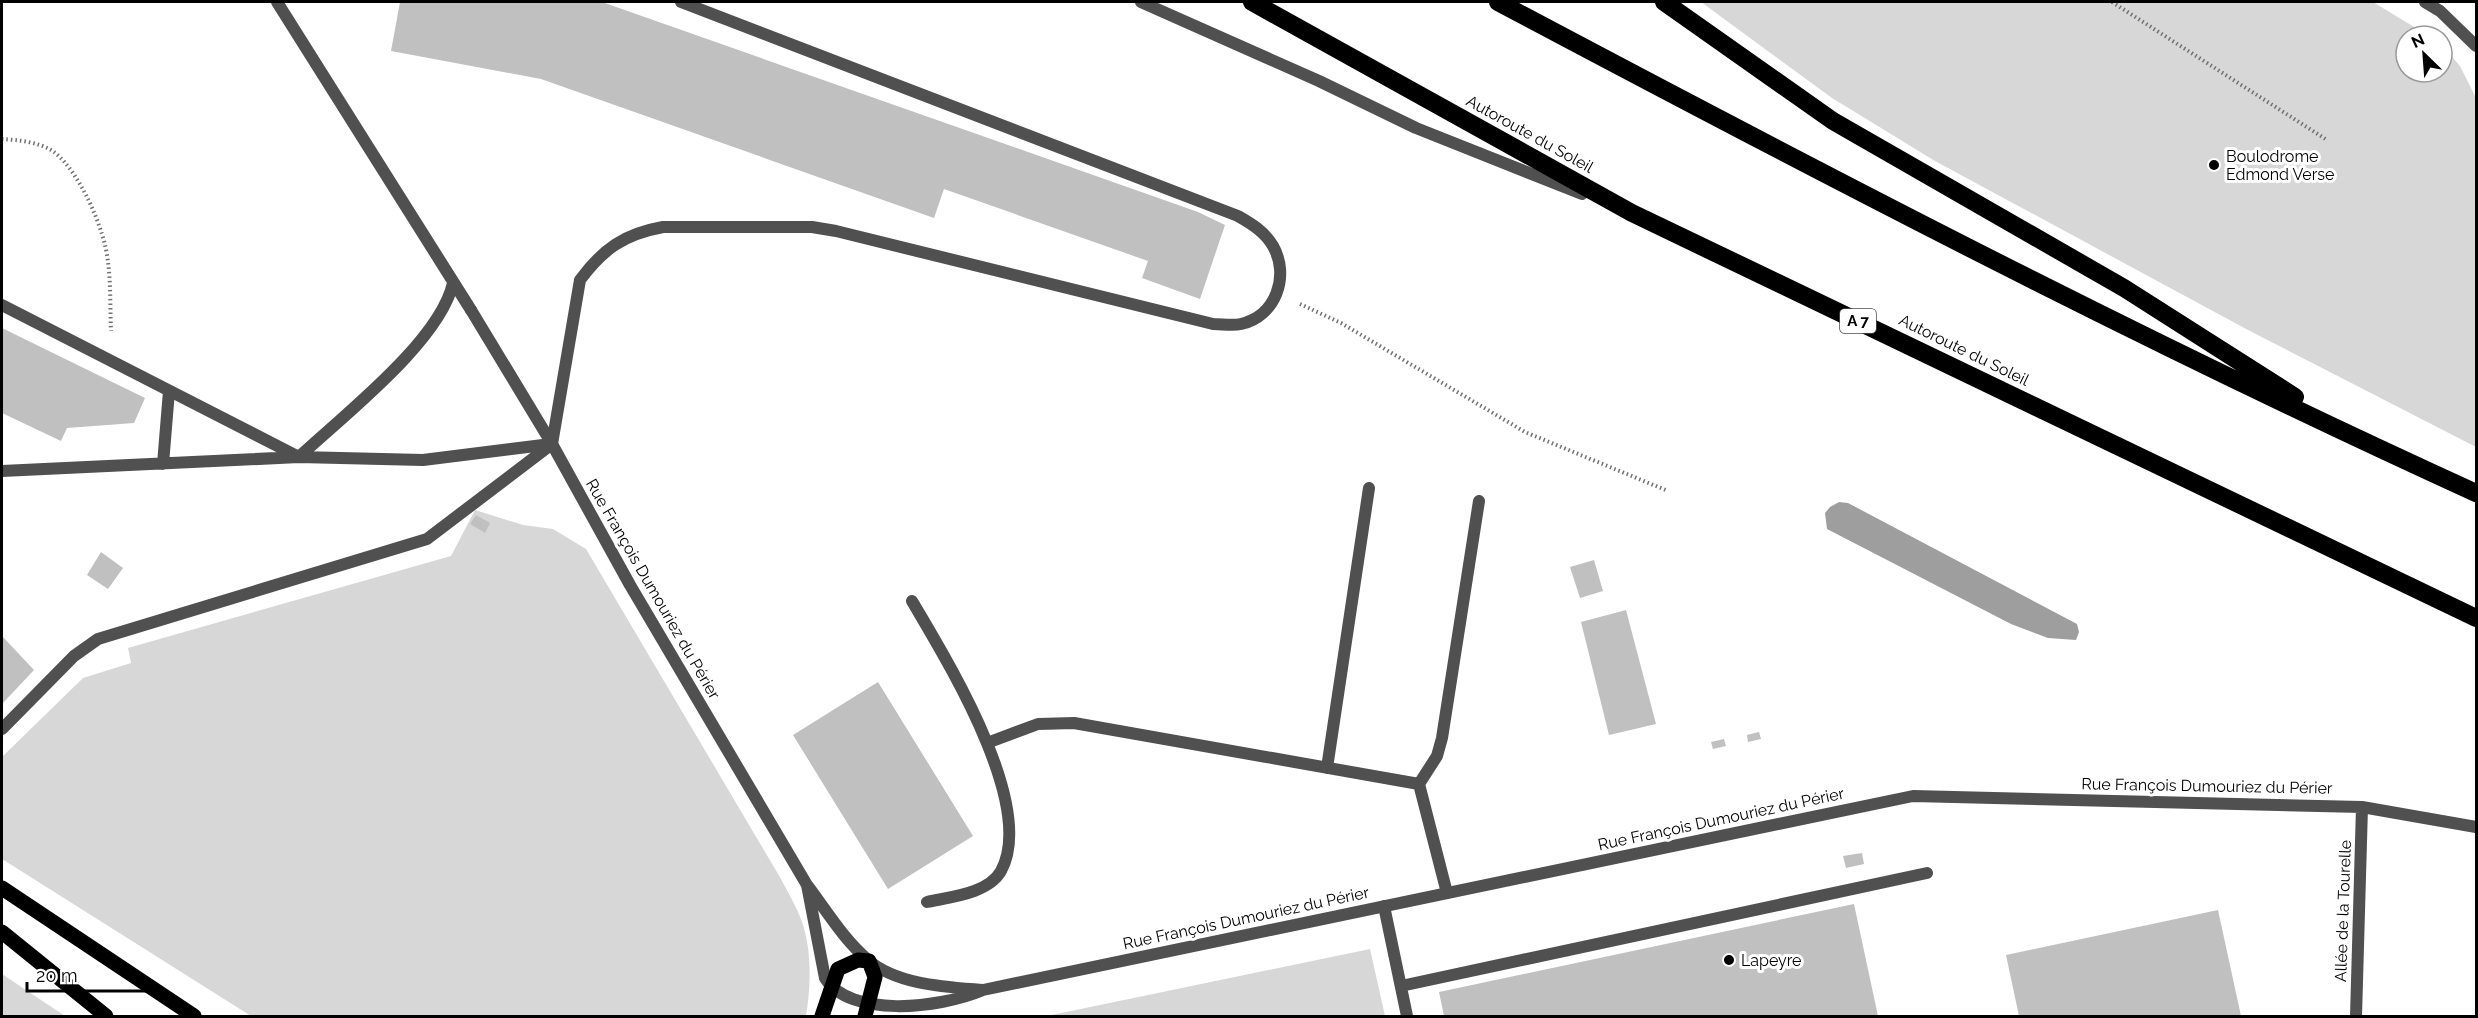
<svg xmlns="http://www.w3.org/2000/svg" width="2478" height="1018" font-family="Raleway,sans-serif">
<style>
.green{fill:#d7d7d7}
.water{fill:#9e9e9e}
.building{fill:#c0c0c0}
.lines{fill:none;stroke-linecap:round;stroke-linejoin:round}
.path{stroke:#727272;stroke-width:4;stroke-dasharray:1.5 3;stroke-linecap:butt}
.service{stroke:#505050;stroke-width:12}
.minor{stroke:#505050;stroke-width:12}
.tertiary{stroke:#505050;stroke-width:12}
.primary{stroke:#000;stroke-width:15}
.motorway{stroke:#000;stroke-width:18}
.poi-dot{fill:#000;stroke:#fff;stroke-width:2}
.labels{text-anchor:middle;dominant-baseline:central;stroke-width:6;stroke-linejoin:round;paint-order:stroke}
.shield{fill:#fff;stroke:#4c4c4c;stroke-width:1.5}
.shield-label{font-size:15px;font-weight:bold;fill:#000}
.street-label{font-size:16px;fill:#000;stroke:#fff}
.poi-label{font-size:16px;fill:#000;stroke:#fff;text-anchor:start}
</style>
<rect width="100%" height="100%" fill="#fff"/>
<path class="green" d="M1701 2H2373L2429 36H2406V72H2442V45L2460 66 2475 96 2476 447 2248 330 1935 161 1832 98Z
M475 510 523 525 553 529 586 549 781 879C788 893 797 907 802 922 812 951 811 986 806 1016H251L2 859V757L83 678 131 663 128 648 451 556Z
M1370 949 1385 1016H1047Z
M2 974 65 1016H2Z"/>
<path class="water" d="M1839 502 1848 503 2077 624 2079 632 2076 640 2048 638 2011 624 1827 529 1825 513 1830 507Z"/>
<path class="building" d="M400 2H602L1198 212 1225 225 1200 299 1142 278 1148 261 944 189 934 218 541 79 391 51Z
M2 328 145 398 134 423 67 428 61 441 2 413Z
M476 515 490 523 485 533 470 524Z
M101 552 123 568 108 589 87 575Z
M1594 560 1603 591 1580 598 1570 567Z
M1626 610 1656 724 1609 735 1581 622Z
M2 636 34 670 2 704Z
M878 682 973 836 888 889 793 735Z
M1759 732 1761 739 1748 742 1747 735Z
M1724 739 1726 746 1713 749 1711 742Z
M1862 853 1864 864 1846 868 1843 856Z
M1854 904 1878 1016H1444L1439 992Z
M2218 910 2241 1016H2019L2006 955Z"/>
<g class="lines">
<path class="path" d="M2112 2 2327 140
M2 139C18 140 40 142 54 152 80 172 105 230 108 262 111 284 110 308 111 331
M1300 304 1341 323 1525 432 1668 491"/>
<path class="service" d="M277 2 471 310
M1141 2 1319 81 1416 128 1582 194
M2 305 299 457C344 415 440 341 453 283
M163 464 169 391
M2 471 299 457 423 460 551 444
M912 601C946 659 1037 805 1001 871 988 894 949 897 927 902
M2 729 74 656 98 639 427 539 552 444 580 280C603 249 624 234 663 227H812L836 231 1213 324C1222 324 1233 326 1241 324 1276 316 1290 276 1273 246 1265 232 1252 224 1238 216L681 2
M987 743 1038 724 1074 723 1419 784 1447 893
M1327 768 1369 488
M1419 784 1437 756 1442 738 1479 501
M1384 906 1407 1016
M1401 986 1927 873"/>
<path class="minor" d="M471 310 552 444 630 585 807 885
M807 885C826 910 844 940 868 960 897 985 947 987 983 990 938 1009 850 1018 825 978Z
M983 990 1913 796 2362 807 2476 827
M2356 1016 2362 807"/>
<path class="tertiary" d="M2425 2 2440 11 2476 46"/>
<path class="primary" d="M2 888 194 1016
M2 932 106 1016
M822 1016 838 969 858 960 869 961 875 977 865 1016"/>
<path class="motorway" d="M1252 2 1632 213 2476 618
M1498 2C1820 173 2144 342 2476 493
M1664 2 1833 121 2124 288 2295 397"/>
</g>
<g class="poi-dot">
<circle cx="2214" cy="165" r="6"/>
<circle cx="1729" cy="960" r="6"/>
</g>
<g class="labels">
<rect class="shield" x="1840" y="309" width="36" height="24" rx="4.5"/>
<g class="shield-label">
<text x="1858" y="321">A 7</text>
</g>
<g class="street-label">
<text transform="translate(1530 134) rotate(29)">Autoroute du Soleil</text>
<text transform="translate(1964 350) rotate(26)">Autoroute du Soleil</text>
<text transform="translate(653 589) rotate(60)">Rue François Dumouriez du Périer</text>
<text transform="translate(2207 786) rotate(1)">Rue François Dumouriez du Périer</text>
<text transform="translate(1721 819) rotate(-12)">Rue François Dumouriez du Périer</text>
<text transform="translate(2343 911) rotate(-88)">Allée de la Tourelle</text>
<text transform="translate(1246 918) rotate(-12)">Rue François Dumouriez du Périer</text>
</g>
<g class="poi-label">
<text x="2226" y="156">Boulodrome<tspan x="2226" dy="18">Edmond Verse</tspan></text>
<text x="1741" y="960">Lapeyre</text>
</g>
</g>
<rect width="2478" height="1018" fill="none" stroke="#000000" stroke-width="6"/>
<g transform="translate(2424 54) rotate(335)"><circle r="28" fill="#ffffff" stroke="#999999" stroke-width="1.5"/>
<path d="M0-4.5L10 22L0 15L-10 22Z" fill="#000000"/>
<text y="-9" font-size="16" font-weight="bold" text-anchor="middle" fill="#000000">N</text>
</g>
<path d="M27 982v9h122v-9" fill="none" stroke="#000000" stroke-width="3"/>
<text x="36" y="982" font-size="18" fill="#000000" stroke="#ffffff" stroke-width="4.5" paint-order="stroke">20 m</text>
</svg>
